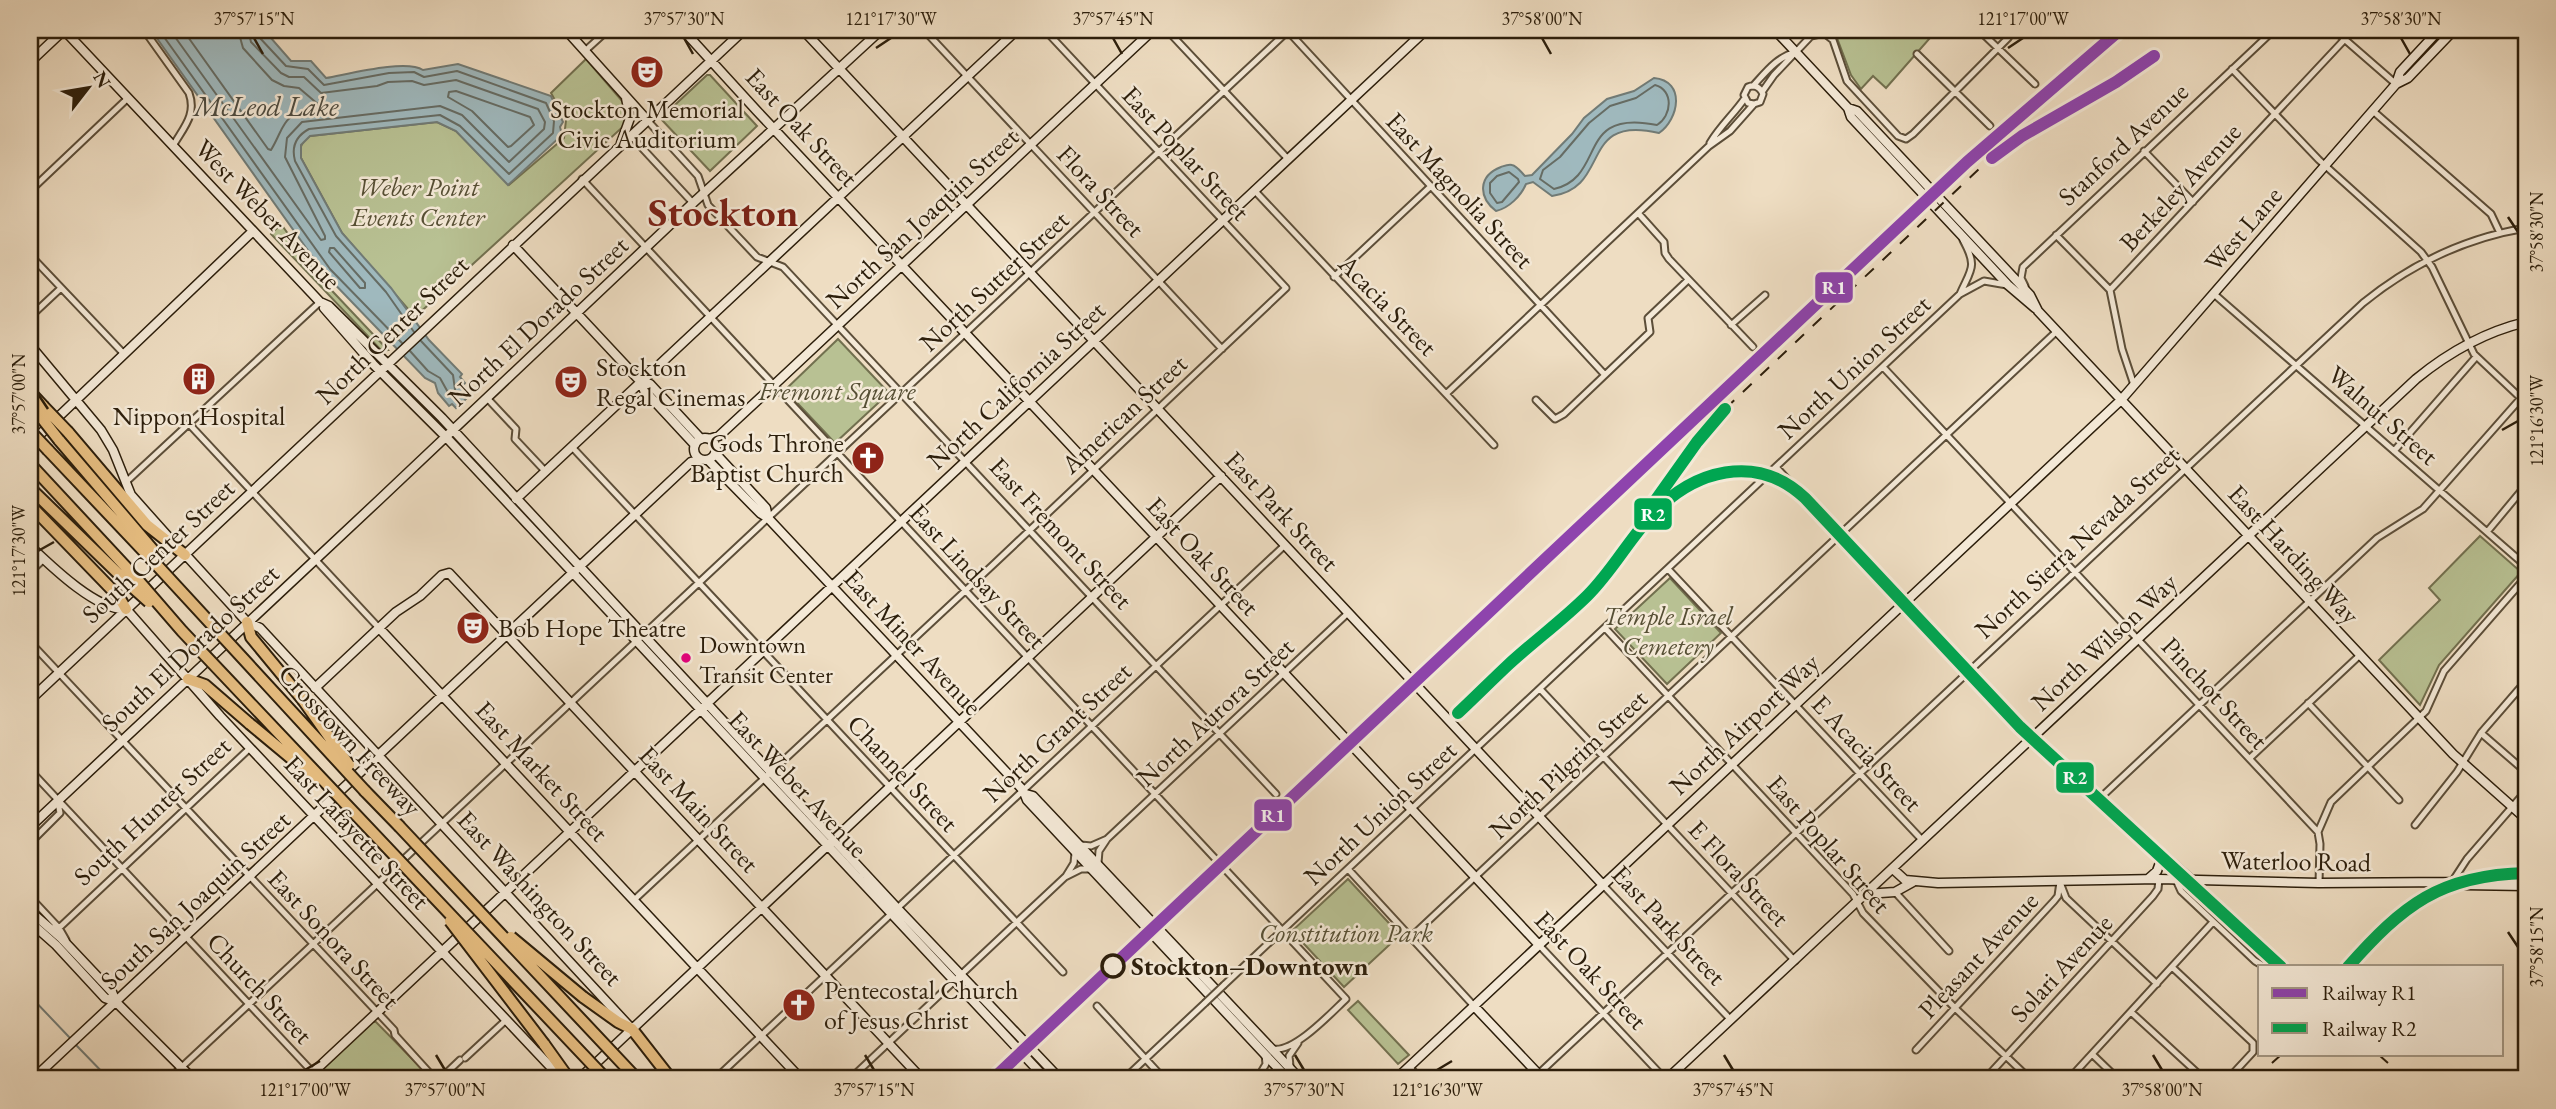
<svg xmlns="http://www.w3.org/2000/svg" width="2556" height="1109" font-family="'EB Garamond',serif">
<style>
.green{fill:#b8c193;stroke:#72704f;stroke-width:2}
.water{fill:#9fb9be;stroke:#717b76;stroke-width:2}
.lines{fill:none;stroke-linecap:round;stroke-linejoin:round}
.shore{stroke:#666c64;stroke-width:2}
.stream{stroke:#717b76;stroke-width:2}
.street-casing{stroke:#5c4e39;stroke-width:9}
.secondary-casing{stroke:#2c1e0b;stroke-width:11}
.highway-casing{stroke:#2c1e0b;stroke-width:14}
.street{stroke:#f4e9d7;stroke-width:5}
.secondary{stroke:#f4e9d7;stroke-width:8}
.highway{stroke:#e7be81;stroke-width:10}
.rail{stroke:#2c1e0b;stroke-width:2;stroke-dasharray:12 12;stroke-linecap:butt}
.street-bridge-casing{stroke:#5c4e39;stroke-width:9;stroke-linecap:butt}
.highway-bridge-casing{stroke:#2c1e0b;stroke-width:14;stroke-linecap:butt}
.street-bridge{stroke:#f4e9d7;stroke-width:5}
.highway-bridge{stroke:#e7be81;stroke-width:10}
.rail-1-casing{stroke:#f4e9d7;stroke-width:18}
.rail-2-casing{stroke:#f4e9d7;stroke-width:18}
.rail-1{stroke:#8e44ad;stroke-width:12}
.rail-2{stroke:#00a651;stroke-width:12}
.ticks{fill:none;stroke:#2c1e0b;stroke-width:2.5}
.bus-dot{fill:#e5007d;stroke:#f4e9d7;stroke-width:2.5}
.stop-dot{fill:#f4e9d7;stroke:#2c1e0b;stroke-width:3.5}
.labels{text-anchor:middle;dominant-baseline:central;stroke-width:5;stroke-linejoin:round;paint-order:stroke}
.bus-label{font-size:24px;fill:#2c1e0b;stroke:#f4e9d7;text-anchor:start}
.poi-label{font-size:26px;fill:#2c1e0b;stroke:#f4e9d7;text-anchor:start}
.street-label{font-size:26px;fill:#2c1e0b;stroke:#f4e9d7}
.park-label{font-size:26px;font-style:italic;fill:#564f34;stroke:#f4e9d7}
.stop-label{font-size:26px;font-weight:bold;fill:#2c1e0b;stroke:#f4e9d7;text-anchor:start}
.water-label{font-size:28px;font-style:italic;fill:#4e4c41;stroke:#f4e9d7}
.town-label{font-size:40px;font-weight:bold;fill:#7a1f14;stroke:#f4e9d7}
.line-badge{stroke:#f4e9d7;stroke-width:2.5}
.badge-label{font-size:19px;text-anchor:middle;font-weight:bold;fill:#fff}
.neatline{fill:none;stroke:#2c1e0b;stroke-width:2.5}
.ticks-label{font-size:18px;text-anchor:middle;fill:#2c1e0b}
</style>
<rect width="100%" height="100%" fill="#eeddc2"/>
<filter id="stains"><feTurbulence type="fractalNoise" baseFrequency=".00286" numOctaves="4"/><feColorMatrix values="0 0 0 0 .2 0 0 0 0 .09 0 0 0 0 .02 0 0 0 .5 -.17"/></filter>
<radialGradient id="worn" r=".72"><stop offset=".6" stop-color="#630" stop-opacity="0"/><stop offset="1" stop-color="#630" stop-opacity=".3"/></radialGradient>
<path class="green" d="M1834 30H1937L1886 88 1873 76 1861 89 1851 75Z
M586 59 623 102 627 123 415 317 342 233 301 158C299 148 301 142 310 136L437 122 456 131 509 185 564 138 566 120 551 93Z
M707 75H710L757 126 710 171 662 120V117Z
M281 224 319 277 388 350 382 351 271 234Z
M838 339 889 393 835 443 785 390Z
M2480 536 2521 572 2439 665 2420 705 2379 660 2440 600 2429 588Z
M1670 578 1721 633 1667 684 1615 629Z
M1348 879 1400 935 1344 987 1292 931Z
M1358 1001 1409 1055 1398 1064 1348 1010Z
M373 1022H376L426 1073 429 1079H318L312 1073 364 1025Z"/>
<path class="water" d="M151 30H264L291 61H311L326 78C349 74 406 59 423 70L458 64 551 96 563 122 560 127 562 135 508 185 456 131 437 122 310 136 301 145V158L342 233 391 288 429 340 462 374 460 377 465 383 462 387 468 397 456 408 452 404 449 406 438 393 435 383 425 378 324 273Z
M1654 78C1686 81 1679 119 1659 133 1578 114 1612 188 1552 196L1533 182 1526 184C1521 196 1509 208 1496 211 1478 197 1478 176 1501 167 1504 166 1508 164 1512 165 1517 166 1521 172 1525 176L1532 175 1572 134 1584 118 1607 99 1634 91Z"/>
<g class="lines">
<path class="shore" d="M159 30 330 269 402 343
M170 30 321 240 325 239V236L285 157 287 138 302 122 440 106 462 115 509 162 544 129 545 122 538 109 456 80 424 85 412 81 388 82 377 86 321 93 304 77H289L281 73 251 42 248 30
M183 30 268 149 271 150C286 125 280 114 317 109L319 105 299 88 284 86 272 80 243 48 238 30
M257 30 259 37 286 66 308 69 324 85 389 73 414 72 424 77 457 71 546 103 554 121 553 133 509 174 460 126 440 115 309 129C296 136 291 146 295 161L336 236 386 292 414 332
M1655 85C1674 90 1672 116 1657 125 1575 108 1607 177 1554 189L1540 179 1543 170 1560 157 1589 123 1610 106 1636 98Z
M456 91 530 117 534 125 511 146 508 147 472 111 448 97 449 92Z
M1509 172 1518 179 1519 182 1502 202 1497 203 1490 193V183L1497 176Z
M330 248H334L365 283V288H360L329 252Z
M410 351 428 371 440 378 450 396 456 397 453 375 421 341"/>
<path class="stream" d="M30 996 70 1038
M76 1045 109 1079"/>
<defs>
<path id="street" d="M144 30 189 93C197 115 183 128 173 146
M924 30 1222 349
M1167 30 1288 159
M1287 30 1605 375
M1407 30 1416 39
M1979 30 2035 84
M2334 30 2396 84
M2013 31 2039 30
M586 50 608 30
M1917 54 1990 126
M2232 69 2319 160 2421 252 2432 267 2474 354 2526 403
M1753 86C1766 72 1777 57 1796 52
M1762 92 1774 75 1811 36 1824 33 1833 40 1847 81 1898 136 1906 139 1913 134 2008 38 2013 30
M2373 111 2491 214 2500 233
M647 120 698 176 708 205 757 257 783 267 1276 794
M631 136 693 203
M1710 143C1720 126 1734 114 1745 98
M2144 151 2193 202
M582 179 1346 999C1331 1013 1294 1053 1273 1049
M1254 190 1494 445
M30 191 128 98
M1638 213 1664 242 1665 253 1669 259 1753 347
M2056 235 2110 290
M30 255 124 354
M1334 277 1430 187
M2025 286 2021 278 2023 267 2274 30
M2110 290 2345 39
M2110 290 2122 349 2134 385
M1960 294C1971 269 1978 267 1963 240
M2214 294 2526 566
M30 317 61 288
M1731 325 1765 295
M1883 367 2318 832
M1446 394 1709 146 1730 131 1754 104 1760 102 1763 94C1760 87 1755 84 1748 87L1744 95 1748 103 1754 104
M487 398 516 429 515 439 546 472
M1536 400 1555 419 1564 414 1650 332 1648 318 1688 280
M190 425 379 628
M572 447 1063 972
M2394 451 2476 357
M1776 467 2018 728 2171 869 2181 891 2255 961 2262 965H2268
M125 483 320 302
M1796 488 2021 726 2192 879
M2487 532 2526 485
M1668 569 1923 841
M30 572 44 559
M1605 628 1853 894 1863 913 1955 1008 2030 1079
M30 642 394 1030 395 1035 435 1079
M1540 689 1795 961
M2308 703 2399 800
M2481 733 2526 772
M2250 758 2360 655
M30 770 319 1079
M2097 801 2377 538 2423 509 2521 398
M2415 825 2457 772 2481 733 2526 681
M30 843 60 813 58 803
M1081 845 1091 846 1107 839
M1098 863 1099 851 1107 839 1348 613
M1348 869 1474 1006
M1066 876 1074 863 1075 853
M2452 882 2467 859 2526 791
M2319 883 2320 844 2318 832 2331 802 2426 711 2444 671 2526 577
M1603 885 1731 1020
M2061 885 2066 898 2157 984
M1895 892 1949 951
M30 897 59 928 66 940
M634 900 995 563 1286 288 1045 30
M52 928H59L250 748
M1411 937 2057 331
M1539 945 1665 1079
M2172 967 2253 1043V1052L2228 1079
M1224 985 1960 294 1984 281 2007 285
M1097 1006 1164 1079
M2131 1012 2204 1079
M1916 1050 2054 901 2058 896 2060 882
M2092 1054 2118 1079
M465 1058 505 1021
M1290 1066 1289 1056 1298 1043
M1409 1067 1421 1079
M169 1079 1289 30
M440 1079 460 1060
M715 1079 1285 545
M850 1079 1065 877 1081 869H1092
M1124 1079 1205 1003
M1257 1079 1266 1064 1265 1055
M1259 1079 1272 1073 1282 1074
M1533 1079 2363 303C2411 264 2465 238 2526 228
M1985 1079 2153 896 2158 889 2159 879
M2069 1079 2213 922"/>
<path id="secondary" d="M64 30 320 302 329 306 442 418 897 908 1060 1079
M566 30 647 120
M683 30 757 111 1539 945
M803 30 1603 885
M1775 30 1848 108 1851 117 2008 285 2035 308
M30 62 64 30
M2396 84 2400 72 2439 30
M1848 108 1857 111 2030 295 2038 311 2453 754 2526 819
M621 143 630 118 626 98
M513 245 641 382 644 390 695 445
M324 308 373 364 446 437 1046 1079
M30 345 101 430 113 450 131 495 172 541
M641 382 650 384 701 439
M694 449a11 11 0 1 1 22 0a11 11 0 1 1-22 0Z
M709 439 719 436 774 385 1153 30
M30 444 253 231
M715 453 766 508 768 518
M708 460 760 513 768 518 1023 790 1027 800 1288 1079
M516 499 1017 30
M30 546C51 566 97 611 126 609
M184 553 247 622 260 628 630 1027
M126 609 220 716 562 1079
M379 628 801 1079
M315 688 396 612 420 596 442 575 449 573 922 1079
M30 700 744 30
M1026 794 1033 796 1300 1079
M30 827 379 500 693 203 881 30
M1893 869 1905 880 1938 883 2159 879 2319 883 2452 882 2464 885 2526 886
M2148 879 2157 871 2161 860
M2453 881 2464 878 2526 877
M1866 894 1895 892 1913 882
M30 911 61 938 112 992 116 1002
M30 922 56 945 105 998 116 1002 193 1079
M1474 1006 1543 1079
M33 1079 691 462 700 459
M306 1079 1426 30
M579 1079 1221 476
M1396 1079 2121 400 2396 84 2408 78 2454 30
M1667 1079 2416 379C2449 352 2484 332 2526 322"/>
<path id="highway" d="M30 392 43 406
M30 404 37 412
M68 432 147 525 185 555
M59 440 159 557
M48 450 154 562
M30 464 137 579
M30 488 130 585
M30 505 119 597 126 609
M247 622 251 637 303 700
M188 679 205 685 250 724
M365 791 399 826
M583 997 618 1022 632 1029 671 1079
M544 1044 569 1079"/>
</defs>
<use href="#street" class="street-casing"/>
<use href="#secondary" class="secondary-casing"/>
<use href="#highway" class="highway-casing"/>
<use href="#street" class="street"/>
<use href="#secondary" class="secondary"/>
<use href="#highway" class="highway"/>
<path class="rail" d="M1653 504 1697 442 1726 408 1979 169C2031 123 2097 95 2154 56
M1458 713C1475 697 1491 681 1508 665 1534 641 1563 620 1588 595 1612 571 1628 541 1651 516 1693 470 1756 452 1805 498L2020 727 2281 967
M2348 967C2403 905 2440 875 2526 873
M2379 1055 2406 1079
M993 1079 1967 162 2120 30
M2254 1079 2281 1055"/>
<defs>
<path id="street-bridge" d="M1205 1003 1224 985"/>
<path id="highway-bridge" d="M43 406 68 432
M37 412 59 440
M30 431 48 450
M154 562 365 791
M137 579 182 631 606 1079
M130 585 149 602
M303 700 349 765
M250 724 315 778
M399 826 637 1079
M450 921 544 1044
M511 937 583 997"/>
</defs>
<use href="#street-bridge" class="street-bridge-casing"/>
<use href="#highway-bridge" class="highway-bridge-casing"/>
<use href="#street-bridge" class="street-bridge"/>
<use href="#highway-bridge" class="highway-bridge"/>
<defs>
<path id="rail-1" d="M1992 158 2022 136 2116 82 2154 56
M993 1079 1967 162 2120 30"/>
<path id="rail-2" d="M1655 501 1697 442 1725 409
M1458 713C1475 697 1491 681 1508 665 1534 641 1563 620 1588 595 1612 571 1628 541 1651 516 1693 470 1756 452 1805 498L2020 727 2281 967
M2348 967C2403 905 2440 875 2526 873"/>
</defs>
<use href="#rail-1" class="rail-1-casing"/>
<use href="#rail-2" class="rail-2-casing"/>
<use href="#rail-1" class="rail-1"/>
<use href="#rail-2" class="rail-2"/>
</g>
<path class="ticks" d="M254 38 263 54M684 38 693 54M1113 38 1122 54M1542 38 1551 54M2401 38 2410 54M876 48 891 38M2008 48 2023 38M2508 217 2518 232M38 394 48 409M2502 430 2518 421M38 551 54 542M2508 932 2518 947M436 1055 445 1070M865 1055 874 1070M1295 1055 1304 1070M1724 1055 1733 1070M2153 1055 2162 1070M305 1070 320 1061M1437 1070 1452 1061"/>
<defs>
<symbol id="theatre-disc" viewBox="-11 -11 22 22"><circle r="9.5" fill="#8f2418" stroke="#f4e9d7"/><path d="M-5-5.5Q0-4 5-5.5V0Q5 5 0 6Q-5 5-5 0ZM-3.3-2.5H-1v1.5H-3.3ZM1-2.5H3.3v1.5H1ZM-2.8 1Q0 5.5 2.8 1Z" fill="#fff"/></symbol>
<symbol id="building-disc" viewBox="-11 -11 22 22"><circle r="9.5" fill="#8f2418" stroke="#f4e9d7"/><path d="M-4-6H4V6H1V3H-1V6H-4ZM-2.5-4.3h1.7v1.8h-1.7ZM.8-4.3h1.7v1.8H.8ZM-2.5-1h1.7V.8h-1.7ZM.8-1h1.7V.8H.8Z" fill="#fff"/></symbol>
<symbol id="church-disc" viewBox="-11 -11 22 22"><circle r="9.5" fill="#8f2418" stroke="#f4e9d7"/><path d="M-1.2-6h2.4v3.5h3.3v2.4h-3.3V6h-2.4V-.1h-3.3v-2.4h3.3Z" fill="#fff"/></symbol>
</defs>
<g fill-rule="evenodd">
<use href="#theatre-disc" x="628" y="53" width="38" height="38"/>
<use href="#building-disc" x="180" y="360" width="38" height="38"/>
<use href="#theatre-disc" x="552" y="363" width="38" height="38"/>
<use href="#church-disc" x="849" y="439" width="38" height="38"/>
<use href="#theatre-disc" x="454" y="609" width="38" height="38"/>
<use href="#church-disc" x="780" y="986" width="38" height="38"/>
</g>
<circle class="bus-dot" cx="686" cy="658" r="6"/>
<circle class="stop-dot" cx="1113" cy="966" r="11"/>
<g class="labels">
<g class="bus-label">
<text x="699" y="644">Downtown<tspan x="699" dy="30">Transit Center</tspan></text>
</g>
<g class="poi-label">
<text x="647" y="109" text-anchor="middle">Stockton Memorial<tspan x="647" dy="30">Civic Auditorium</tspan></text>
<text x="596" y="367">Stockton<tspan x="596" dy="30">Regal Cinemas</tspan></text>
<text x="199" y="416" text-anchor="middle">Nippon Hospital</text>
<text x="844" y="443" text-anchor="end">Gods Throne<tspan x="844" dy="30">Baptist Church</tspan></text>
<text x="498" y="628">Bob Hope Theatre</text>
<text x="824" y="990">Pentecostal Church<tspan x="824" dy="30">of Jesus Christ</tspan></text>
</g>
<g class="street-label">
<text transform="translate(802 127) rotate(47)">East Oak Street</text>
<text transform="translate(2123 144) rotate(-43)">Stanford Avenue</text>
<text transform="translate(1186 153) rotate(47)">East Poplar Street</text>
<text transform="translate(2180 187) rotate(-47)">Berkeley Avenue</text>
<text transform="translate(1460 190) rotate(47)">East Magnolia Street</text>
<text transform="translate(1101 191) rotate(47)">Flora Street</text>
<text transform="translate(268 214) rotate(46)">West Weber Avenue</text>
<text transform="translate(922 218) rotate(-43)">North San Joaquin Street</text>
<text transform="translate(2243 229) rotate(-49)">West Lane</text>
<text transform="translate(994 281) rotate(-43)">North Sutter Street</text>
<text transform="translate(1388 305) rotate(46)">Acacia Street</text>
<text transform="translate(538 321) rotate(-43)">North El Dorado Street</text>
<text transform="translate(392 330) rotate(-44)">North Center Street</text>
<text transform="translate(1854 367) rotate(-43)">North Union Street</text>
<text transform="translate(1016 385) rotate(-43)">North California Street</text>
<text transform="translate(1124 414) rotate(-43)">American Street</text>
<text transform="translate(2383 415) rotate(41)">Walnut Street</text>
<text transform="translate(1282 511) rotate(47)">East Park Street</text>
<text transform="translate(1061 533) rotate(47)">East Fremont Street</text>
<text transform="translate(2077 542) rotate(-43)">North Sierra Nevada Street</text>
<text transform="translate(158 551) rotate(-43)">South Center Street</text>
<text transform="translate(2294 554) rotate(47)">East Harding Way</text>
<text transform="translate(1203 556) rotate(47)">East Oak Street</text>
<text transform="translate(978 576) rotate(47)">East Lindsay Street</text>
<text transform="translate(913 642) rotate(47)">East Miner Avenue</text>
<text transform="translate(2104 642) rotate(-43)">North Wilson Way</text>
<text transform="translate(190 648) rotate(-43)">South El Dorado Street</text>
<text transform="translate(2215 693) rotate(47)">Pinchot Street</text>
<text transform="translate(1215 712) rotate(-43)">North Aurora Street</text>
<text transform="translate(1744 724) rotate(-43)">North Airport Way</text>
<text transform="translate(1057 732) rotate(-43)">North Grant Street</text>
<text transform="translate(350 740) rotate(47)">Crosstown Freeway</text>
<text transform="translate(1867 753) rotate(47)">E Acacia Street</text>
<text transform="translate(1568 764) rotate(-43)">North Pilgrim Street</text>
<text transform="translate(542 771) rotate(47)">East Market Street</text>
<text transform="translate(903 773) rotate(47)">Channel Street</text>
<text transform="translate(798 784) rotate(47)">East Weber Avenue</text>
<text transform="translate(699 809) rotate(47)">East Main Street</text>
<text transform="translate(152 811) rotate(-43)">South Hunter Street</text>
<text transform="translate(1380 813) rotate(-43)">North Union Street</text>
<text transform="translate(357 832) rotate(47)">East Lafayette Street</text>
<text transform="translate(1829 844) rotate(49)">East Poplar Street</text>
<text transform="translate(2296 861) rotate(1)">Waterloo Road</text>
<text transform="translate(1739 873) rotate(47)">E Flora Street</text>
<text transform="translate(540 898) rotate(47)">East Washington Street</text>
<text transform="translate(195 900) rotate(-43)">South San Joaquin Street</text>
<text transform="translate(1669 925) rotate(47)">East Park Street</text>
<text transform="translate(334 939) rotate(47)">East Sonora Street</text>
<text transform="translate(1978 955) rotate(-47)">Pleasant Avenue</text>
<text transform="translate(2061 968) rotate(-47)">Solari Avenue</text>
<text transform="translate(1591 970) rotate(47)">East Oak Street</text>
<text transform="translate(260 988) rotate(47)">Church Street</text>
</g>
<g class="park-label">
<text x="418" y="187">Weber Point<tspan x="418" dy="30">Events Center</tspan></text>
<text x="837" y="391">Fremont Square</text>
<text x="1668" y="616">Temple Israel<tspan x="1668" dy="30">Cemetery</tspan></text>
<text x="1346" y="933">Constitution Park</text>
</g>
<g class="stop-label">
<text x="1131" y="966">Stockton–Downtown</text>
</g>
<g class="water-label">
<text x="266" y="106">McLeod Lake</text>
</g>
<g class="town-label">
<text x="723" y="212">Stockton</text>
</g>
</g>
<g class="line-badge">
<rect x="1814" y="271" width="40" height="33" rx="7" fill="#8e44ad"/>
<rect x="1633" y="497" width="40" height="34" rx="7" fill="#00a651"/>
<rect x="2055" y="761" width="40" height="33" rx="7" fill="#00a651"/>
<rect x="1253" y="798" width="40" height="34" rx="7" fill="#8e44ad"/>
</g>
<g class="badge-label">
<text x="1834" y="294">R1</text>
<text x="1653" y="521">R2</text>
<text x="2075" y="784">R2</text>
<text x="1273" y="822">R1</text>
</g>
<rect width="2556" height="1109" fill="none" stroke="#eeddc2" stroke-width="77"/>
<rect x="2258" y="965" width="245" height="91" fill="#f4e9d7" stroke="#a49885" stroke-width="2"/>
<rect x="2272" y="988" width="35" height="10" fill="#8e44ad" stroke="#a49885" stroke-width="2"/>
<text x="2322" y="1000" font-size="21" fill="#2c1e0b">Railway R1</text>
<rect x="2272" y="1023" width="35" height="10" fill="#00a651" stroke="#a49885" stroke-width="2"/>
<text x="2322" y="1036" font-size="21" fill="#2c1e0b">Railway R2</text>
<g transform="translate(88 88) rotate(59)" stroke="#f4e9d7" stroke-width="5" paint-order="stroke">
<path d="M0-5L12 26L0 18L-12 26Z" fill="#2c1e0b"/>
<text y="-10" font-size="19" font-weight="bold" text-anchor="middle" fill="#2c1e0b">N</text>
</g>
<rect x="38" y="38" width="2480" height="1032" class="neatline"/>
<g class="ticks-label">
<text x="254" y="25">37°57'15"N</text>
<text x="684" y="25">37°57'30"N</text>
<text x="891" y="25">121°17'30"W</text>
<text x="1113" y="25">37°57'45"N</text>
<text x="1542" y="25">37°58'00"N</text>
<text x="2023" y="25">121°17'00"W</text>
<text x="2401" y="25">37°58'30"N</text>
<text transform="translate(2537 232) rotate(-90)" y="6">37°58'30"N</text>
<text transform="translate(19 394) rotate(-90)" y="6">37°57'00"N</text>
<text transform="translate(2537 421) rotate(-90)" y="6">121°16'30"W</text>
<text transform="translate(19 551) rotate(-90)" y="6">121°17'30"W</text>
<text transform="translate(2537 947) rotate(-90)" y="6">37°58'15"N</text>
<text x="305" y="1096">121°17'00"W</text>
<text x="445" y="1096">37°57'00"N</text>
<text x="874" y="1096">37°57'15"N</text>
<text x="1304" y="1096">37°57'30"N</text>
<text x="1437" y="1096">121°16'30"W</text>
<text x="1733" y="1096">37°57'45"N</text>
<text x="2162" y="1096">37°58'00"N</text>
</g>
<rect width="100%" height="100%" filter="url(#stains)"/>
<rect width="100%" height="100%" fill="url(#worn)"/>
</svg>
